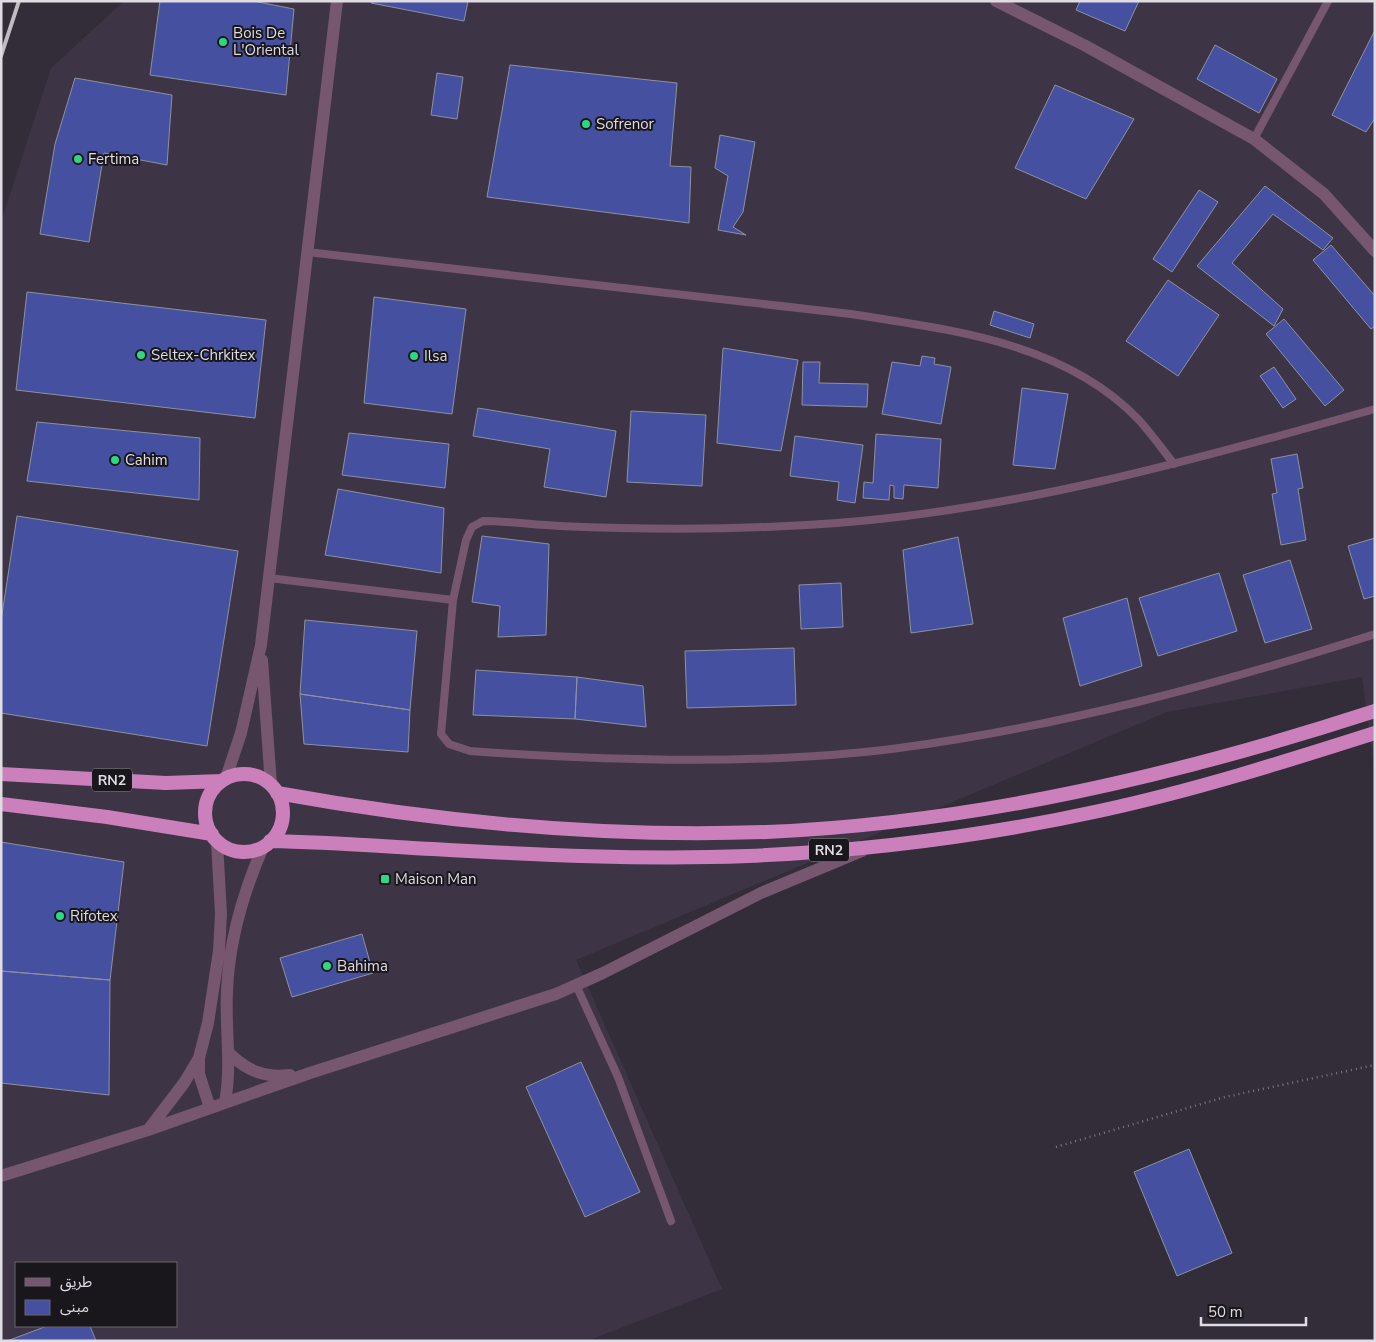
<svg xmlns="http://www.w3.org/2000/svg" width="1376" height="1342" font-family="'Nunito Sans','Noto Sans Arabic',sans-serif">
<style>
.built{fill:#3d3546;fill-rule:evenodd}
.building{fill:#4650a0;stroke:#8d919f}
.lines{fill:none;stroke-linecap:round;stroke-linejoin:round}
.path{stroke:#7c7882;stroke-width:2.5;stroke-dasharray:1 4;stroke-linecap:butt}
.service{stroke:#775670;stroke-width:8}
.minor{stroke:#775670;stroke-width:12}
.tertiary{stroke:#775670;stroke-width:12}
.trunk{stroke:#cb80bc;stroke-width:14}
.rail{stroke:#bfbcc4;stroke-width:4}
.poi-dot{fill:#2ed883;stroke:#19171c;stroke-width:2}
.labels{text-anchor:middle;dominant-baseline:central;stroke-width:4;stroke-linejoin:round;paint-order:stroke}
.shield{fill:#19171c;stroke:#a4a1a7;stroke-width:1}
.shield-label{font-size:14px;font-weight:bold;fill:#dfdce3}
.poi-label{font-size:15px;fill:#dfdce3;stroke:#19171c;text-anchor:start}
</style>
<rect width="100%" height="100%" fill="#322d38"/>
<path class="built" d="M124 1H1375V774L1362 677 1167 712 576 960 722 1289 587 1341H1V222L51 68ZM16 1263H176V1326H16Z"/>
<path class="building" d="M160 1H253L294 9 286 95 150 75Z
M372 1H468L464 21 371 3Z
M1080 1H1139L1125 31 1076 10Z
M1375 30V118L1366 132 1332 115Z
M1215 45 1277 79 1259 113 1197 79Z
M510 65 677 83 670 166 691 167 689 223 487 197Z
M437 73 463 77 457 119 431 115Z
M75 78 172 95 167 165 104 153 89 242 40 234 55 144Z
M1055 85 1134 119 1086 199 1015 168Z
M720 135 755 142 743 212 733 227 746 235 718 230 728 176 715 168Z
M1265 186 1333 238 1323 250 1273 214 1232 263 1283 309 1274 326 1197 266Z
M1199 190 1218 202 1172 272 1153 259Z
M1331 245 1375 296V326L1371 329 1313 260Z
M1168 280 1219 315 1178 376 1126 341Z
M27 292 266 320 255 418 16 390Z
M374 297 466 309 452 414 364 403Z
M994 311 1034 324 1030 338 990 325Z
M1284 319 1344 390 1325 406 1266 334Z
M723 348 798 360 781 451 717 443Z
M922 356 935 358 934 364 951 367 941 424 882 414 892 362 920 366Z
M803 362H820L819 383 868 384 867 407 802 405Z
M1274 367 1296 399 1283 408 1260 376Z
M1022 388 1068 394 1055 469 1013 465Z
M478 408 616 431 606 497 544 487 550 449 473 436Z
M631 411 706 415 702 486 627 482Z
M37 422 200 438 199 500 27 481Z
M349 433 449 444 445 488 342 475Z
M876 434 941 439 938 488 904 485 903 499 894 498V486L890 485 889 500 863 498 864 482 873 483Z
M795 436 863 445 855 503 837 500 839 482 790 476Z
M1297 454 1303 488 1298 489 1306 540 1281 545 1272 494 1277 493 1271 459Z
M338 489 444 508 441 573 325 555Z
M17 516 238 551 207 746 1 713V621Z
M482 536 549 544 546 635 498 637 500 606 472 602Z
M958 537 973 624 911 633 903 550Z
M1375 538V596L1364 599 1348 546Z
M1290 560 1312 629 1265 643 1243 575Z
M1219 573 1237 631 1158 656 1139 598Z
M841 583 843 627 801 629 799 585Z
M1127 598 1142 666 1080 686 1063 618Z
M305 620 417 631 410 710 300 694Z
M794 648 796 705 687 708 685 651Z
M476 670 577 677 575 719 473 715Z
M577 677 643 686 646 727 575 719Z
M300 694 410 710 408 752 304 744Z
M1 842 124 862 110 980 1 971Z
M362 934 373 973 292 997 280 958Z
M1 971 110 980 109 1095 1 1083Z
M581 1062 640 1192 585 1217 526 1087Z
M1189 1149 1232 1253 1177 1276 1134 1172Z
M47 1326H90L96 1341H7Z"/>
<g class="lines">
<path class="path" d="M1056 1147 1225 1097 1375 1065"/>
<path class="service" d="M1254 139 1328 1
M307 252 851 314C951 330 1064 342 1138 419 1151 433 1162 449 1174 464
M1375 409C1199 459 1020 509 837 523 745 530 652 530 560 526 534 525 508 521 483 521L472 527 466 540 453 600 441 734 449 744 470 751C608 761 762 766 899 748 1062 726 1219 684 1375 634
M269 578 453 600
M576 985 618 1077 671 1221"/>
<path class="minor" d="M996 1 1084 45 1254 139 1324 194 1375 251
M262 660 271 785
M226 778 241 733 261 645 337 1"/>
<path class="tertiary" d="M229 1053C247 1071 265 1078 290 1075
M225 1102C232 1065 225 1029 227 991 229 940 243 893 263 847
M210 1108 199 1074V1058L208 1023 219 951 221 914 217 842
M149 1129 184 1083 199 1058
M1 1176 148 1130 310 1073 556 994 603 973 761 893 862 851"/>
<path class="trunk" d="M1 774 166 783 222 781
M205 813a39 39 0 1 1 78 0a39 39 0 1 1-78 0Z
M277 793C438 822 604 838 767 832 975 823 1178 775 1375 711
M1 804 107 817 212 834
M270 841C325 842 379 846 433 849 538 855 643 860 748 856 865 851 984 836 1099 811 1192 791 1284 762 1375 733"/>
<path class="rail" d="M1 56 19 1"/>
</g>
<g class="poi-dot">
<circle cx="223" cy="42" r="5"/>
<circle cx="586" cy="124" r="5"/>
<circle cx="78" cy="159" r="5"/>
<circle cx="141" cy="355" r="5"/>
<circle cx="414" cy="356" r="5"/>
<circle cx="115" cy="460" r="5"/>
<rect x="380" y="874" width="10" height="10" rx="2.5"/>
<circle cx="60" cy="916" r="5"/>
<circle cx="327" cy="966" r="5"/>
</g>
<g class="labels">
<g class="shield">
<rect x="92" y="768.5" width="40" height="23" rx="4"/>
<rect x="809" y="838.5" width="40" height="23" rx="4"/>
</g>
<g class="shield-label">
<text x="112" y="780">RN2</text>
<text x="829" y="850">RN2</text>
</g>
<g class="poi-label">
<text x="233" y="33">Bois De<tspan x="233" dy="17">L'Oriental</tspan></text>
<text x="596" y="124">Sofrenor</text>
<text x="88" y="159">Fertima</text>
<text x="151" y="355">Seltex-Chrkitex</text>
<text x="424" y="356">Ilsa</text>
<text x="125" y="460">Cahim</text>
<text x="395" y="879">Maison Man</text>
<text x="70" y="916">Rifotex</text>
<text x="337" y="966">Bahima</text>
</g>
</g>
<rect width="1376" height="1342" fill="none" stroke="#dfdce3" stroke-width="5"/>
<rect x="15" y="1262" width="162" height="65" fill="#19171c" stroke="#68666c"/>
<rect x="25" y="1278" width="25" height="8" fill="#775670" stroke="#68666c"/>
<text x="60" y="1287" font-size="15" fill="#dfdce3">طريق</text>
<rect x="25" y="1300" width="25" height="15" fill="#4650a0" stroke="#68666c"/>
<text x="60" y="1312" font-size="15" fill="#dfdce3">مبنى</text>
<path d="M1201 1317v8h105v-8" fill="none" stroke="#dfdce3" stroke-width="2.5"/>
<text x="1208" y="1317" font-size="15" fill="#dfdce3" stroke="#19171c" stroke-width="4" paint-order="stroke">50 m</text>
</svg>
